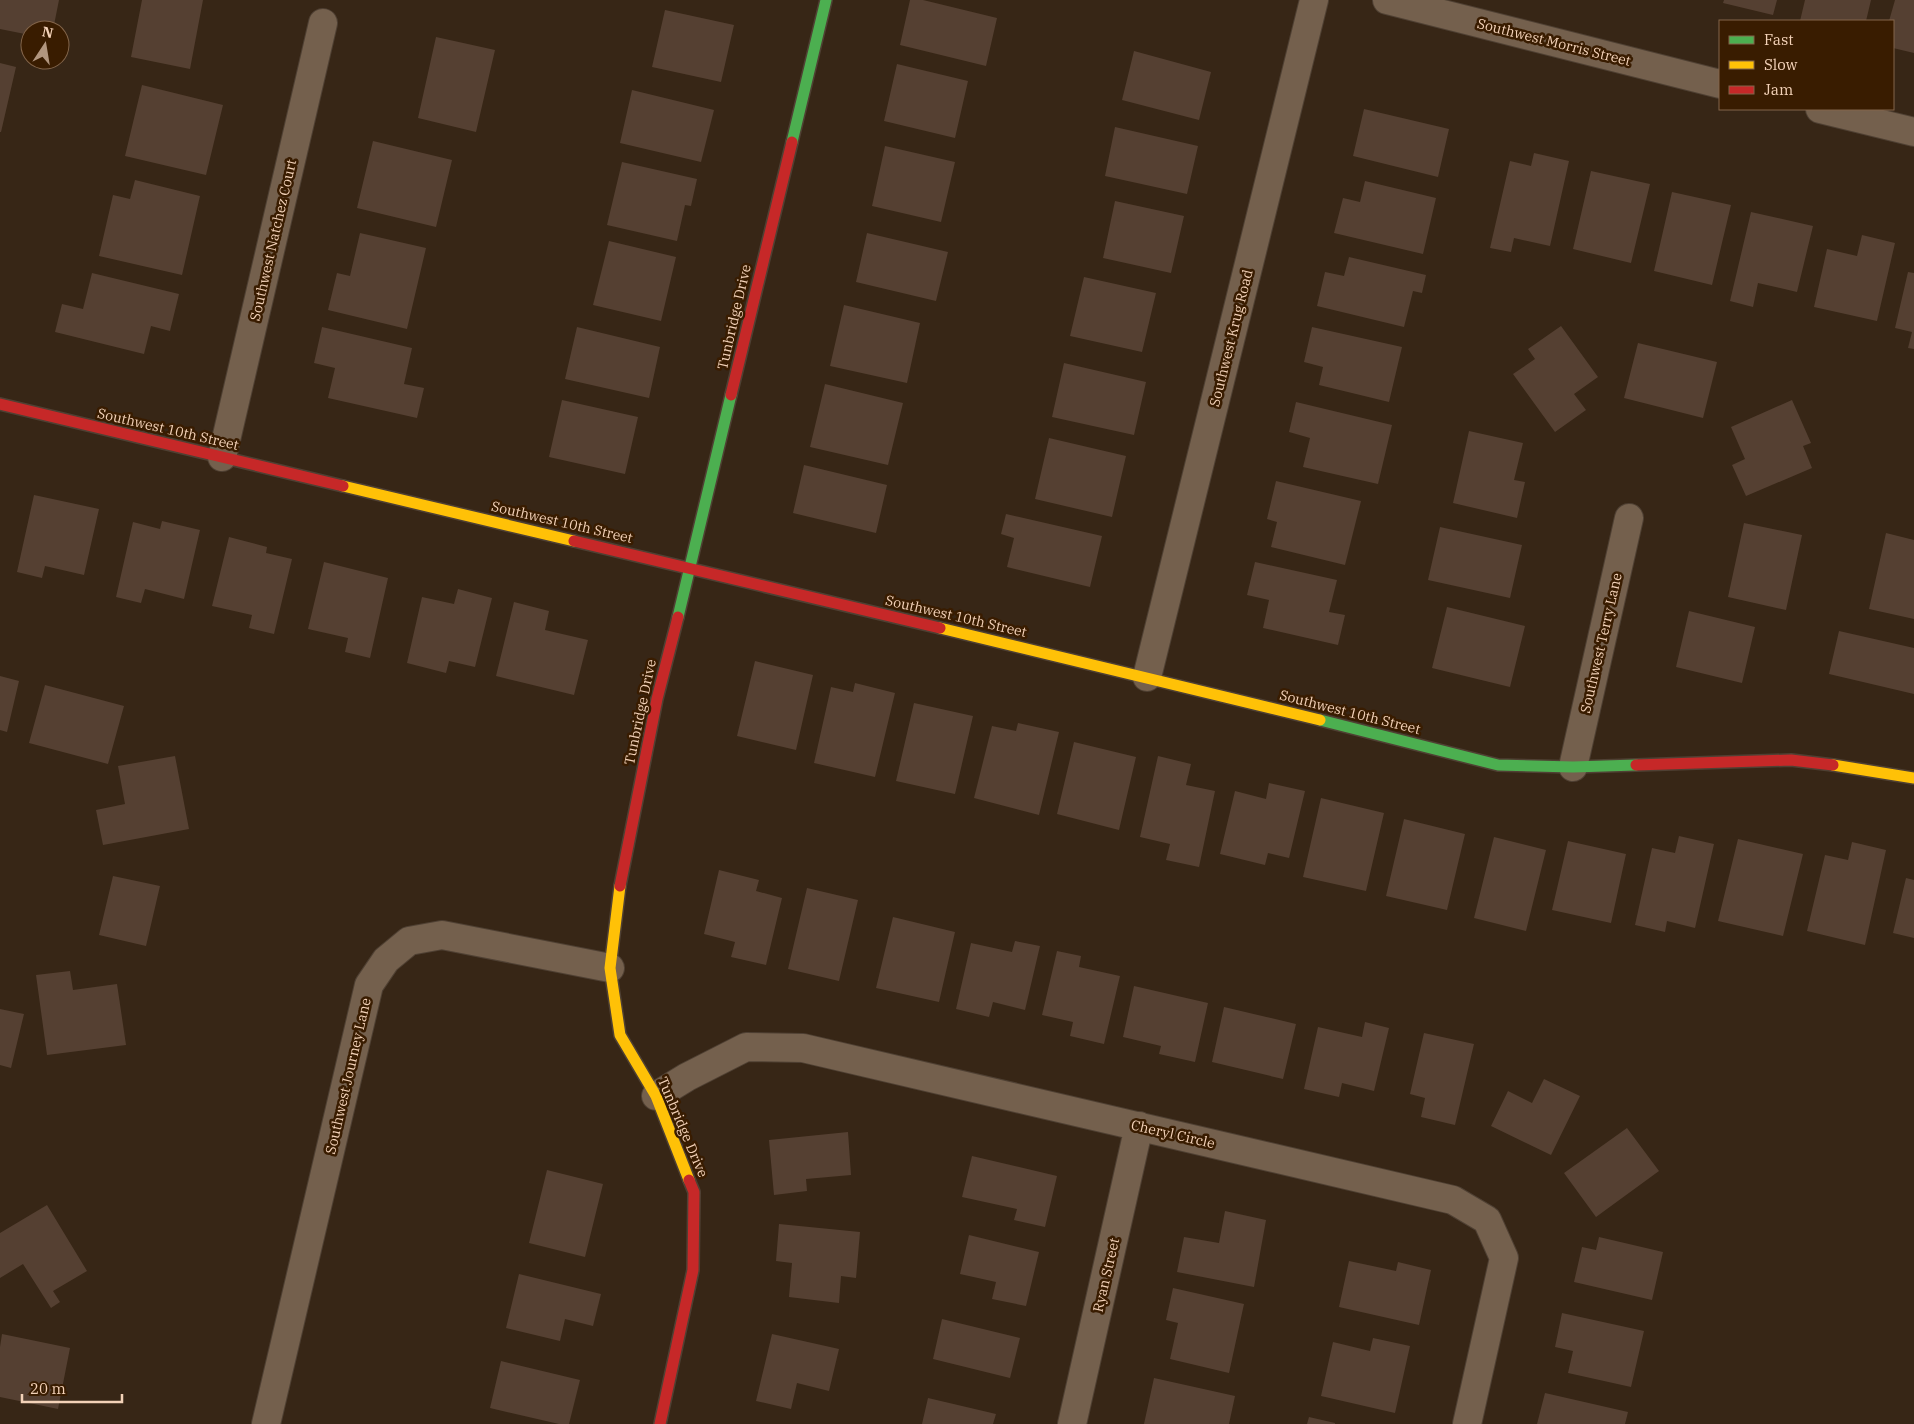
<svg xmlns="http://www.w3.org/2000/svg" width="1914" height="1424" font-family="'IBM Plex Serif',serif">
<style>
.building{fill:#554032}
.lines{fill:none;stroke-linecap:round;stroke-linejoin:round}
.street-casing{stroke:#4f4033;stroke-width:30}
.fast-casing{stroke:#4f4033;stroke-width:14}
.slow-casing{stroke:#4f4033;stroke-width:14}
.jam-casing{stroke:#4f4033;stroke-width:14}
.street{stroke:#74604d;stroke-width:28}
.fast{stroke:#4caf50;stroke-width:11}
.slow{stroke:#ffc107;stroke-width:11}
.jam{stroke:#c62828;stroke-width:11}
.labels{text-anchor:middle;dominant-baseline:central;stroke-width:5;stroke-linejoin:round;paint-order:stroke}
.street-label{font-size:14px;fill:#f3d2b8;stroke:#391c00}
</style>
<rect width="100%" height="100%" fill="#372616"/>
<path class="building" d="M0 0H59L53 30H30V35L0 29Z
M142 0H203L190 69 131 57Z
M910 0H923L997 18 986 66 900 45Z
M1724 0H1777L1773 15 1723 3Z
M1805 0H1871L1866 21H1800Z
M1895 0H1914V53L1893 48V21H1889Z
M665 10 734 25 721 82 652 67Z
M436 37 495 50 476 132 418 118Z
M1134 51 1211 72 1199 120 1122 100Z
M0 63 16 67 1 132H0Z
M897 64 968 81 955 138 884 121Z
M142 85 223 105 206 175 125 156Z
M632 90 714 110 701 162 620 143Z
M1364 109 1449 129 1438 177 1353 156Z
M1115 127 1198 146 1187 194 1105 176Z
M373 141 452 160 436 227 357 208Z
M885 146 955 162 941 222 872 206Z
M1534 153 1569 161 1550 246 1514 238 1511 252 1490 248 1510 161 1531 166Z
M622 162 697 179 691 206 685 205 677 241 607 225Z
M1591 171 1650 184 1631 263 1573 249Z
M135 180 200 196 182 275 99 256 113 195 130 199Z
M1365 181 1436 198 1423 254 1334 233 1343 198 1360 202Z
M1672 192 1731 205 1712 285 1654 271Z
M1115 201 1184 216 1171 273 1103 258Z
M1751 212 1813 226 1797 292 1758 283 1753 307 1730 301Z
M360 233 426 248 407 329 328 310 337 273 350 276Z
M867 233 948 252 936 301 856 282Z
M1862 235 1895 243 1877 321 1814 307 1827 249 1857 256Z
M609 241 676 257 661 321 593 305Z
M1349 257 1426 275 1422 293 1413 291 1404 327 1317 306 1325 272 1344 276Z
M1908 272 1914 273V349L1908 348 1912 332 1895 328Z
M92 273 179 294 170 331 151 326 144 354 55 332 62 304 83 309Z
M1084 277 1156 293 1142 352 1070 336Z
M844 305 920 323 907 383 830 366Z
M1561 326 1598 377 1574 394 1586 410 1555 432 1513 374 1535 359 1528 349Z
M322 327 412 348 404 384 424 388 417 418 328 398 335 368 314 363Z
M577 327 660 347 649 398 565 379Z
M1312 327 1402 347 1389 402 1319 385 1323 367 1304 362Z
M1638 343 1717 362 1703 418 1624 398Z
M1064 363 1146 382 1134 435 1052 417Z
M825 384 903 403 888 465 810 447Z
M562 400 638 417 625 474 549 457Z
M1792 400 1811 443 1803 446 1812 468 1746 496 1732 465 1745 459 1731 427Z
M1296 402 1392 425 1378 484 1303 467 1310 438 1289 432Z
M1469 431 1523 443 1514 480 1525 482 1517 518 1453 503Z
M1049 438 1126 456 1112 517 1035 499Z
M804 465 887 485 876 533 793 513Z
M1276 481 1361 501 1345 565 1271 547 1277 522 1267 519Z
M34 495 99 509 84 575 45 566 42 578 17 572Z
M1006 514 1102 536 1090 587 1007 567 1014 538 1001 534Z
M162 521 200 530 184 599 145 589 141 603 116 597 133 522 160 529Z
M1744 523 1802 535 1786 610 1728 597Z
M1440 527 1522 545 1510 598 1428 580Z
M1886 533 1914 540V619L1869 609Z
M229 537 267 547 266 553 292 559 274 634 249 628 252 615 212 606Z
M324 562 388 578 370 658 345 652 348 638 308 629Z
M1255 562 1337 580 1329 612 1345 615 1338 645 1263 628 1269 600 1247 595Z
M458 589 492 598 475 667 449 661 446 673 407 663 422 597 454 604Z
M514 602 549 611 545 630 588 640 574 695 496 676Z
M1447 607 1525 626 1510 687 1432 668Z
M1689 611 1755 627 1742 683 1676 667Z
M1839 631 1914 648V694L1829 674Z
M755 661 813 675 796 750 737 736Z
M0 676 19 681 7 732 0 730Z
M855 683 895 693 875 777 814 763 831 687 853 692Z
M45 685 124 706 108 764 29 743Z
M914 703 973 716 955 794 896 781Z
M1018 723 1059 732 1039 815 974 798 992 726 1016 731Z
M1074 742 1136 757 1119 830 1057 814Z
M175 756 189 829 103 845 96 810 125 804 118 766Z
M1158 756 1191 764 1186 785 1215 791 1199 867 1166 860 1170 844 1140 837Z
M1269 783 1305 791 1289 858 1268 853 1265 865 1220 854 1235 791 1266 799Z
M1321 798 1384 813 1366 891 1303 877Z
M1404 819 1465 834 1447 910 1386 896Z
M1679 836 1714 844 1695 928 1667 921 1665 932 1635 925 1652 848 1675 853Z
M1494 837 1546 850 1526 931 1474 918Z
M1738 839 1803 854 1783 936 1718 921Z
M1568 841 1626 854 1611 923 1552 910Z
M1852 842 1886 850 1865 945 1807 931 1825 855 1848 860Z
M719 870 759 880 756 891 782 898 766 965 731 957 735 942 704 934Z
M113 876 160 886 146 946 99 935Z
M1906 878 1914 880V938L1893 933Z
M807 888 858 900 839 981 788 969Z
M893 917 955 932 939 1002 876 988Z
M1015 941 1040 946 1025 1010 993 1002 989 1017 956 1009 971 943 1012 952Z
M1057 951 1081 956 1079 967 1120 976 1104 1044 1070 1036 1073 1022 1042 1015Z
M70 971 73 990 117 984 126 1045 47 1055 36 975Z
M1134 986 1208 1003 1195 1062 1159 1054 1161 1046 1123 1037Z
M1224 1007 1296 1024 1283 1079 1212 1062Z
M0 1009 24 1014 11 1068 0 1065Z
M1365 1022 1389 1028 1374 1091 1342 1083 1339 1097 1304 1089 1318 1027 1362 1037Z
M1424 1033 1474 1044 1455 1125 1421 1117 1425 1098 1410 1094Z
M1544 1079 1580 1096 1551 1155 1491 1126 1508 1091 1532 1103Z
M1627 1128 1659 1171 1596 1217 1564 1173Z
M848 1132 851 1175 806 1179 807 1191 774 1195 769 1140Z
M972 1156 1057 1176 1045 1227 1014 1220 1017 1209 962 1197Z
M547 1170 603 1184 585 1257 529 1243Z
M47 1205 87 1271 53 1291 60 1302 51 1308 23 1264 0 1278V1233Z
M1225 1211 1266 1220 1254 1287 1177 1272 1184 1237 1219 1243Z
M779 1224 860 1232 856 1278 841 1276 839 1303 789 1297 792 1263 776 1261Z
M969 1235 1039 1252 1026 1306 992 1299 996 1282 960 1274Z
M1599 1237 1663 1252 1652 1300 1574 1282 1582 1247 1596 1250Z
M1349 1261 1396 1271 1398 1262 1431 1270 1419 1325 1339 1307Z
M519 1274 601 1294 593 1326 565 1319 560 1341 506 1328Z
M1173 1288 1244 1304 1229 1373 1170 1359 1178 1323 1166 1320Z
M1562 1313 1644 1331 1631 1387 1568 1373 1573 1351 1555 1347Z
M942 1319 1020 1338 1010 1378 933 1359Z
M2 1334 70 1348 58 1409 0 1397V1347Z
M772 1334 839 1349 829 1391 797 1383 791 1409 756 1401Z
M1373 1338 1410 1346 1395 1413 1321 1396 1333 1342 1370 1351Z
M501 1361 580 1380 569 1424H559L490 1408Z
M1154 1378 1235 1396 1229 1424H1144Z
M1545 1393 1628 1412 1625 1424H1537Z
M928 1398 996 1414 993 1424H922Z
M1309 1417 1335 1423V1424H1307Z"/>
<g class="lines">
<defs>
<path id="street" d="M1387 0 1720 84
M1820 109 1914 132
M222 457 323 23
M1147 677 1314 0
M1573 767 1629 518
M656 1096 687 1077 746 1047 803 1048 1453 1200 1487 1220 1504 1258 1467 1424
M266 1424 369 985 386 960 409 941 442 935 610 968
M1072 1424 1139 1126"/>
<path id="fast" d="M792 142 826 0
M678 617 731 395
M1320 720 1498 765 1573 767 1636 765"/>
<path id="slow" d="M343 486 574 541
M940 628 1320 720
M1833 765 1914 778
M620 886 610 968 620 1035 656 1096 689 1180"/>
<path id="jam" d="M731 395 792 142
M0 404 343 486
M574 541 940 628
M1636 765 1791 760 1833 765
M620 886 657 699 678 617
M660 1424 693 1270 694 1192 689 1180"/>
</defs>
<use href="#street" class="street-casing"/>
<use href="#fast" class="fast-casing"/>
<use href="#slow" class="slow-casing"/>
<use href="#jam" class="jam-casing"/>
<use href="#street" class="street"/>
<use href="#fast" class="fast"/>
<use href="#slow" class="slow"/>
<use href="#jam" class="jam"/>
</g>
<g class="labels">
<g class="street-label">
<text transform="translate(1554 42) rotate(14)">Southwest Morris Street</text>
<text transform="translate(273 240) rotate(-77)">Southwest Natchez Court</text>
<text transform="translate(734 317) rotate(-77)">Tunbridge Drive</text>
<text transform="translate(1231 338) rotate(-76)">Southwest Krug Road</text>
<text transform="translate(168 429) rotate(13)">Southwest 10th Street</text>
<text transform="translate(562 522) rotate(13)">Southwest 10th Street</text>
<text transform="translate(956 616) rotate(13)">Southwest 10th Street</text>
<text transform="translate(1601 643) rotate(-77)">Southwest Terry Lane</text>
<text transform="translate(640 712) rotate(-78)">Tunbridge Drive</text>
<text transform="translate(1350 712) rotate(14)">Southwest 10th Street</text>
<text transform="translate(348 1076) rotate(-77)">Southwest Journey Lane</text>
<text transform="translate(683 1127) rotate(67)">Tunbridge Drive</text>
<text transform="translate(1173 1134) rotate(13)">Cheryl Circle</text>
<text transform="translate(1106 1275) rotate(-77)">Ryan Street</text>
</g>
</g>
<rect x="1719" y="20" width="175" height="90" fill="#391c00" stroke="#83654a"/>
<rect x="1729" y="36" width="25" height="8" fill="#4caf50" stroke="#83654a"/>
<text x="1764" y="45" font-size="15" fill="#f3d2b8">Fast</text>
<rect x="1729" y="61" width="25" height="8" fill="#ffc107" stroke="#83654a"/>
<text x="1764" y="70" font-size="15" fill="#f3d2b8">Slow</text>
<rect x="1729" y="86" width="25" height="8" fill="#c62828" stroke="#83654a"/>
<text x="1764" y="95" font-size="15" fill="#f3d2b8">Jam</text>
<g transform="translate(45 45) rotate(12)"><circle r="24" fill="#391c00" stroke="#83654a"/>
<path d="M0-4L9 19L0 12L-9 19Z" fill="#b1967f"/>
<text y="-8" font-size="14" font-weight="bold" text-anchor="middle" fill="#f3d2b8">N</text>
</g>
<path d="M22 1394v8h100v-8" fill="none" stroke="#f3d2b8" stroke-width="2.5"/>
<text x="30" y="1394" font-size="15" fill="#f3d2b8" stroke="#391c00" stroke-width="4" paint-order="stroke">20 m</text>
</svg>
